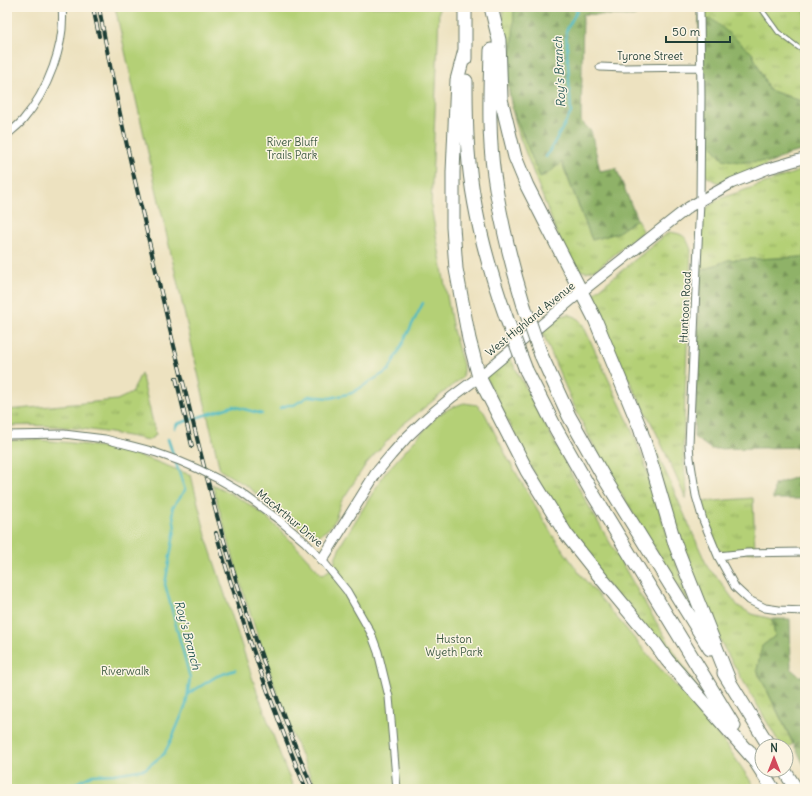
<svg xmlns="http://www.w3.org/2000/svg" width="812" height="796" font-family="Delius,sans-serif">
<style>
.grass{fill:url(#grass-tufts);stroke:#6a8655}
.forest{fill:url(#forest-firs);stroke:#57784e}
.green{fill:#b4d076;stroke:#6a8655}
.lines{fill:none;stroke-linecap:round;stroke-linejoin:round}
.stream{stroke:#4ab9c2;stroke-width:2.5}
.lane-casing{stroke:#677765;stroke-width:5.5}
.street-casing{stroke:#677765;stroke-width:9}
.secondary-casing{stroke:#677765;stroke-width:12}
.highway-casing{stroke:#677765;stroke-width:15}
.lane{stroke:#fff;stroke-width:3.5}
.street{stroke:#fff;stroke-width:7}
.secondary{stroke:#fff;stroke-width:10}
.highway{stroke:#fff;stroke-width:13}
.rail-casing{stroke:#1f3d34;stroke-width:4}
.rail{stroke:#fcf5e5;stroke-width:2.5;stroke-dasharray:8;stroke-linecap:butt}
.street-bridge-casing{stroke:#677765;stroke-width:9;stroke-linecap:butt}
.highway-bridge-casing{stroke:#677765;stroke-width:15;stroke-linecap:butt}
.street-bridge{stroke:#fff;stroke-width:7}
.highway-bridge{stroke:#fff;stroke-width:13}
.labels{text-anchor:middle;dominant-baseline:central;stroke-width:3;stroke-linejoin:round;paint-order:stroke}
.street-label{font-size:11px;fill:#1f3d34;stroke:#fcf5e5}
.park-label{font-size:11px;fill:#3d5a41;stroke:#fcf5e5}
.water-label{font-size:12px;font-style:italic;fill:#2a5c58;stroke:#fcf5e5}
</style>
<defs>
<pattern id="grass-tufts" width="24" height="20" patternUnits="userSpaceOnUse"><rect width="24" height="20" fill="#b4d076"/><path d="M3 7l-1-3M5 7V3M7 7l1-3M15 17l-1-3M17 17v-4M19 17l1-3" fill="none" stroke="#92aa62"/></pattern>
<pattern id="forest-firs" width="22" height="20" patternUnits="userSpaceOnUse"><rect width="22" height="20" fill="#8fb267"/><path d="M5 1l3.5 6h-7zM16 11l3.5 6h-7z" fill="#749256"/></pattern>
</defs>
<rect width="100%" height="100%" fill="#fcf5e5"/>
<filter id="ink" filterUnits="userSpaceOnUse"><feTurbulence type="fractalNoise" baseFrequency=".025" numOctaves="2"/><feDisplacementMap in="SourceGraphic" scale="8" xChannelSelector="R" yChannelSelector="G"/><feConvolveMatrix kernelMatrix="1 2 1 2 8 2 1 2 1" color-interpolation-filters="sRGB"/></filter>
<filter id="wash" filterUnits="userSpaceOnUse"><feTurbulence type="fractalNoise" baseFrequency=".012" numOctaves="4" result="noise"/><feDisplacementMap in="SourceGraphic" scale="16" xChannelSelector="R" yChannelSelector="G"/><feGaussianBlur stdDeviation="0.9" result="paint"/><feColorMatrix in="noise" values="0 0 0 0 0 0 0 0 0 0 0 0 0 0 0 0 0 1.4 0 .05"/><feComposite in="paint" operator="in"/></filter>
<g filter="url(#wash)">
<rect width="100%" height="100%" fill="#ede2c0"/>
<path class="grass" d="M503 7H514L513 44 506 75 503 52Z
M699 7H805V101H801L769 90 752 53 699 21Z
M512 109 540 177 550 172 561 161 592 240 617 233 637 219 643 231 598 268 586 272 574 268 566 257 520 138Z
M701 124 709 142 739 162 775 161 726 183 716 182 706 176 702 168Z
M805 169V257L728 260 700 271 702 216 708 207 719 199Z
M669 232C684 234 686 236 691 250L683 445 685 474 687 491 686 499 657 434 606 336 589 300 593 294Z
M568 314 576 317 582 323 628 421 642 456 691 608C664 563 636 519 610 475 583 429 562 380 542 331L561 316Z
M510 358 583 496 650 612 702 696 567 538 485 376Z
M141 373 156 435 149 440C103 431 55 423 7 426V410L117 400 132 393Z
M636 416 651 439 708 568 717 577 738 606 752 614 772 619 775 636 762 646 757 670 793 744 786 748V746H781L724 648 710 619Z
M753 498 755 552 725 553 716 548 709 531 701 502Z"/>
<path class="forest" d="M514 7H636L635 16 583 14 581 121 591 131 600 171 616 168 637 219 617 233 592 240 562 162 550 172 540 177 512 109 506 75 513 44Z
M712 19 752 53 769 90 801 101H805V150L789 154 775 161 739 162 722 159 709 142 701 124 699 21Z
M805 257V447L711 449 694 437 700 271 728 260Z
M799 476 805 477V499H773L774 485Z
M772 619H790L791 669 799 676H805V767L757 670 762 646 775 636Z"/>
<path class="green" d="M115 7H439L438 41 431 206 453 330 463 365V377L401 426 366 464 341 502 334 522 327 530 319 535 305 531 245 485 220 470Z
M464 403 477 405 484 412 508 459 553 536 580 574 655 663 700 713 727 746 756 789H316L287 723 244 595 212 484C227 492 243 499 257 510 281 528 302 553 322 575L334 567 336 556 343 541 385 473 436 417 450 408Z
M29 439 72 443 116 449 152 460 191 475 207 540 255 686 284 765 294 789H7V441Z"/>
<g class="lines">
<path class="stream" d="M546 157 571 113 566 31 579 7
M280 408 288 405H294L309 396 330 398 352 393 389 370 423 303
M175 428 177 424 233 406 262 414
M188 694 217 676 235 670
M64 789 92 775 114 774 145 769 164 754 173 736 186 705 190 678 165 584 175 529 172 508 185 490 168 439"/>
</g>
</g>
<g filter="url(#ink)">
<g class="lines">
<defs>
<path id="lane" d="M760 7 778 32 799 48 805 52"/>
<path id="street" d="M700 7 701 98 700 201 689 444 690 458 696 496 703 520 718 556 735 587 749 600 765 608 779 610 805 611
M600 67 624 68 701 67
M7 135C12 130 18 126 23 120 47 92 66 45 62 7
M7 435 64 434 105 439 120 443
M239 491 279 520 305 542 322 560 347 591 371 633 378 652 389 697 397 789
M718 556 747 553 805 552"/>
<path id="secondary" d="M322 560 376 473 391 455 406 438 428 417 452 397 479 377 576 296 689 207 732 183 767 169 805 158"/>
<path id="highway" d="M465 7V59
M491 7 499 40 501 99 515 157 527 186 595 319 640 428 654 472 675 544 729 680
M465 50 457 80 453 172V227L456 269 469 339 479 377 527 471 566 534 601 578 655 643 667 660 752 757
M491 50C490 91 488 134 494 175 500 219 511 263 524 306
M466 81C466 104 466 128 468 151 472 208 487 264 506 317
M541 355 569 416 603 476 710 649
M526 370 556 429 590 489 734 726
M724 673 769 746
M748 750 773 789
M784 770 796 789"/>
</defs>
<use href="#lane" class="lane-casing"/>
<use href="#street" class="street-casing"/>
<use href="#secondary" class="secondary-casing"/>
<use href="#highway" class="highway-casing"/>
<use href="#lane" class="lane"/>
<use href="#street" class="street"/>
<use href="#secondary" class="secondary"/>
<use href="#highway" class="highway"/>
<defs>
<path id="rail" d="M93 7 99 36
M99 7C118 114 144 220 169 326 185 389 200 453 217 516 231 566 247 615 264 663 280 706 295 748 313 789
M176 378 192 446
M216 533C241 620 271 705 306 789"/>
</defs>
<use href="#rail" class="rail-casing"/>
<use href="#rail" class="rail"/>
<defs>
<path id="street-bridge" d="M120 443C132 446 145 449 157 453 185 462 213 475 239 491"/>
<path id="highway-bridge" d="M524 306 541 355
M506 317 526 370"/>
</defs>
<use href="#street-bridge" class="street-bridge-casing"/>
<use href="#highway-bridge" class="highway-bridge-casing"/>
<use href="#street-bridge" class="street-bridge"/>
<use href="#highway-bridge" class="highway-bridge"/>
</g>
</g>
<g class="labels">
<g class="street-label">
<text x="650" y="56">Tyrone Street</text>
<text transform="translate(685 307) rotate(-87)">Huntoon Road</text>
<text transform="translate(530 319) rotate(-39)">West Highland Avenue</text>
<text transform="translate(290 518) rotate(40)">MacArthur Drive</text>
</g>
<g class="park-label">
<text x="292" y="142">River Bluff<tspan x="292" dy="13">Trails Park</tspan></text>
<text x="454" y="639">Huston<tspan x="454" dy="13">Wyeth Park</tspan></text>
<text x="125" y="671">Riverwalk</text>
</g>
<g class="water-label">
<text transform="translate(559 72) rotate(-93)">Roy's Branch</text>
<text transform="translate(188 635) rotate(75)">Roy's Branch</text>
</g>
</g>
<rect width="812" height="796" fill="none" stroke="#fcf5e5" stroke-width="24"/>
<g transform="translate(774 758)"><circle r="19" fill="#fcf5e5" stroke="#a4ab9e"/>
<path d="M0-3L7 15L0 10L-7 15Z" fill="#d1495b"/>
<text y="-6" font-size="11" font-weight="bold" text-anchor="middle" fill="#1f3d34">N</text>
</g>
<path d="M666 36v6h64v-6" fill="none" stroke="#1f3d34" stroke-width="2"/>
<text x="672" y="36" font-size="12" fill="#1f3d34" stroke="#fcf5e5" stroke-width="3" paint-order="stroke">50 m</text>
</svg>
